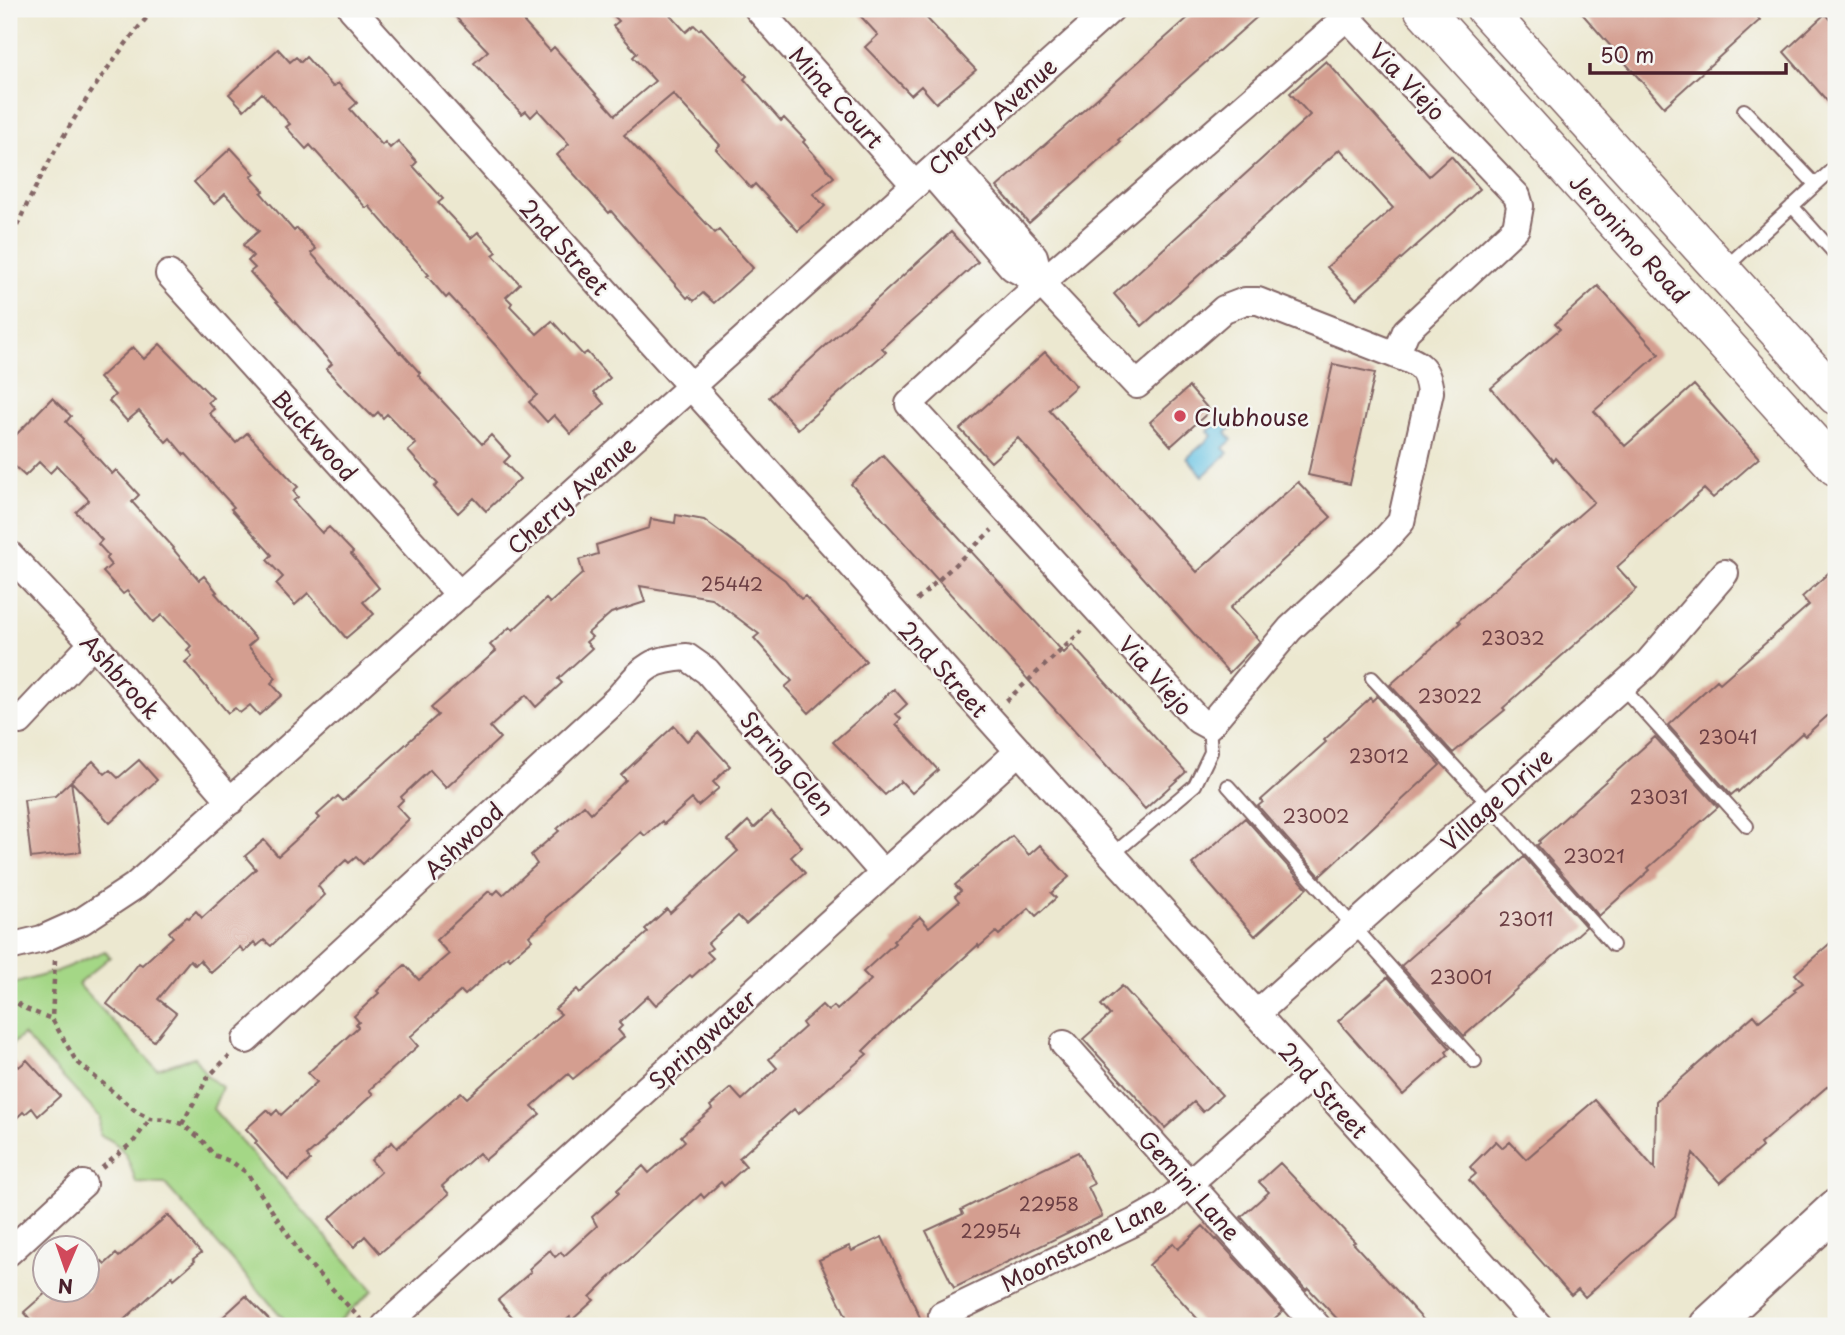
<svg xmlns="http://www.w3.org/2000/svg" width="1845" height="1335" font-family="'Playpen Sans',sans-serif">
<style>
.green{fill:#a4d786;stroke:#777b58;stroke-width:2}
.water{fill:#66c3e4;stroke:#587188;stroke-width:2}
.building{fill:#d49e90}
.lines{fill:none;stroke-linecap:round;stroke-linejoin:round}
.service-casing{stroke:#836565;stroke-width:16}
.minor-casing{stroke:#836565;stroke-width:30}
.secondary-casing{stroke:#836565;stroke-width:40}
.primary-casing{stroke:#836565;stroke-width:42}
.path{stroke:#836565;stroke-width:4.5;stroke-dasharray:5 5;stroke-linecap:butt}
.service{stroke:#fff;stroke-width:12}
.minor{stroke:#fff;stroke-width:26}
.secondary{stroke:#fff;stroke-width:37}
.primary{stroke:#fff;stroke-width:38}
.poi-dot{fill:#d1495b;stroke:#f6f6f2;stroke-width:2.5}
.labels{text-anchor:middle;dominant-baseline:central;stroke-width:5;stroke-linejoin:round;paint-order:stroke}
.number-label{font-size:19px;fill:#6c3f44}
.street-label{font-size:23px;fill:#4a1f2b;stroke:#f6f6f2}
.poi-label{font-size:23px;fill:#4a1f2b;stroke:#f6f6f2;text-anchor:start}
</style>
<rect width="100%" height="100%" fill="#f6f6f2"/>
<filter id="ink" filterUnits="userSpaceOnUse"><feTurbulence type="fractalNoise" baseFrequency=".0143" numOctaves="2"/><feDisplacementMap in="SourceGraphic" scale="14" xChannelSelector="R" yChannelSelector="G"/><feConvolveMatrix kernelMatrix="1 2 1 2 8 2 1 2 1" color-interpolation-filters="sRGB"/></filter>
<filter id="wash" filterUnits="userSpaceOnUse"><feTurbulence type="fractalNoise" baseFrequency=".00686" numOctaves="4" result="noise"/><feDisplacementMap in="SourceGraphic" scale="28" xChannelSelector="R" yChannelSelector="G"/><feGaussianBlur stdDeviation="1.57" result="paint"/><feColorMatrix in="noise" values="0 0 0 0 0 0 0 0 0 0 0 0 0 0 0 0 0 1.4 0 .05"/><feComposite in="paint" operator="in"/></filter>
<g filter="url(#wash)">
<rect width="100%" height="100%" fill="#ece8d0"/>
<path class="green" d="M105 951 110 957 78 984 157 1069 194 1057 208 1077 222 1087 213 1109 373 1290 334 1326H290L165 1184 136 1183C129 1159 124 1143 99 1135L100 1117 23 1035 9 1047V985L55 972Z"/>
<path class="water" d="M1222 419 1231 428 1226 433 1232 440 1223 448 1228 453 1203 476 1187 458 1212 436 1208 431Z"/>
<g id="blocks">
<path class="building" d="M448 9H512L550 51 554 47 615 115 655 81 633 57 637 53 613 26 619 21 607 9H665L686 32 694 25 699 30 701 28 747 76 744 79 781 121 784 118 805 140 803 142 834 177 813 194 825 206 798 231 755 184 751 188 716 149 720 145 673 94 624 135 715 233 719 230 753 268 714 303 703 293 694 301 689 296 687 298 611 211 609 213 557 155 569 144 538 110 531 117 526 111 522 114 474 63 488 51Z
M854 9H918L976 70 936 103 921 86 911 95 865 47 878 35Z
M1198 9H1266L1118 140 1120 142 1029 223 997 187Z
M1578 9H1751L1760 20 1664 107Z
M1825 14 1836 27V111L1784 52Z
M278 49 290 62 296 57 301 62 306 57 333 87 338 83 357 103 350 109 382 145 385 142 390 148 398 141 417 162 413 166 443 199 438 203 471 238 478 232 497 252 493 255 520 284 506 297 512 303 510 306 537 334 552 321 583 355 587 352 610 378 594 392 604 404 571 434 554 415 547 422 529 402 537 395 498 348 449 295 446 298 427 276 429 275 369 206 366 208 310 145 306 149 286 127 290 124 262 93 244 110 229 94Z
M1326 61 1429 176 1451 156 1480 189 1356 299 1327 267 1393 208 1340 149 1142 326 1114 294 1310 115 1290 93Z
M231 148 255 174 251 177 264 191 261 193 294 231 297 228 316 249 311 253 400 353 401 352 420 373 418 375 482 444 491 435 510 456 504 462 520 479 486 511 474 498 458 513 434 487 438 484 408 451 416 444 387 414 383 418 378 412 373 417 345 389 326 369 332 364 250 272 255 268 248 261 253 256 243 245 259 231 225 194 214 204 194 182Z
M951 232 978 262 882 348 886 352 798 429 769 397Z
M1598 286 1659 354 1594 411 1625 446 1694 385 1759 458 1713 498 1704 489 1617 567 1637 589 1503 708 1505 710 1453 753 1390 685 1460 623 1458 621 1594 502 1555 458 1553 461 1491 388 1560 329 1555 324Z
M160 344 213 398 208 402 214 409 209 413 236 443 247 433 298 487 293 491 298 497 293 501 322 533 329 527 353 552 351 554 379 588 363 602 374 614 346 638 308 593 295 605 276 584 283 577 267 560 272 555 231 509 234 507 186 454 184 455 170 438 166 442 139 411 127 421 109 401 115 395 99 378 133 347 144 359Z
M1045 352 1076 386 1049 410 1197 572 1298 482 1331 517 1230 608 1260 641 1229 673 1018 438 991 462 960 429Z
M1333 364 1375 373 1350 484 1308 475Z
M1189 387 1210 411 1171 446 1150 422Z
M52 398 71 416 66 422 83 439 82 441 112 474 116 470 139 495 132 502 174 548 173 549 199 580 204 576 217 592 215 593 256 639 248 646 276 678 271 683 282 695 259 715 250 705 240 713 235 708 228 713 185 662 192 656 187 650 191 646 162 615 153 622 127 591 123 594 103 572 111 565 106 559 109 556 98 544 102 540 76 512 89 500 57 466 50 473 39 462 25 476 9 461V442Z
M883 455 1064 653 1072 645 1186 772 1145 809 851 484Z
M676 515 704 520 785 580 801 599 805 596 866 661 809 713 785 687 792 681 754 638 759 634 711 598 640 586 645 602 611 613 588 633 592 637 586 642 592 648 558 679 562 683 536 707 526 695 490 727 500 738 446 788 430 770 401 797 403 800 397 806 409 819 363 864 356 857 349 863 346 860 318 886 325 895 271 946 264 940 257 946 254 942 244 952 240 947 211 973 200 960 195 965 190 960 158 999 176 1013 154 1041 107 1004 139 963 142 965 173 937 169 932 187 917 189 918 196 911 202 918 256 869 245 856 264 840 278 856 320 818 317 815 338 796 343 801 438 715 431 708 496 651 490 645 510 627 513 630 546 599 550 603 583 573 579 560 598 554 596 545 649 528 651 519 675 523Z
M1836 566V708L1805 736 1802 733 1738 792 1737 790 1731 795 1668 725 1717 680 1720 683 1809 605 1802 597Z
M894 689 907 704 896 714 901 719 896 724 938 770 912 793 901 781 885 795 833 742Z
M1377 696 1440 765 1320 876 1258 806 1263 802 1261 800 1326 742 1324 740 1370 698 1372 701Z
M674 726 687 741 698 731 730 766 713 782 719 788 698 806 692 799 664 824 662 821 645 836 641 832 546 918 547 920 529 936 532 940 510 959 508 956 465 995 461 991 410 1037 418 1046 369 1090 373 1094 324 1139 325 1140 307 1156 310 1160 288 1180 255 1143 257 1141 246 1129 267 1110 272 1115 277 1110 281 1115 317 1082 308 1073 358 1027 356 1024 359 1022 354 1016 379 993 377 991 405 965 419 980 449 954 436 940 489 891 493 895 498 890 503 895 537 864 531 855 559 831 557 829 584 805 591 813 626 780 621 775Z
M1655 737 1718 807 1648 868 1650 870 1599 916 1537 845 1540 843 1539 841Z
M139 760 157 780 110 823 71 781 93 761 105 774 110 770 118 778Z
M71 781 81 852 31 858 24 800 55 796Z
M771 812 802 847 791 857 805 873 746 924 738 916 708 943 712 948 707 952 713 958 692 977 690 975 656 1005 648 996 619 1023 622 1026 618 1030 624 1037 573 1079 568 1074 532 1106 540 1114 485 1160 479 1153 442 1186 449 1194 380 1253 365 1236 354 1247 329 1219 381 1172 371 1160 392 1142 397 1148 461 1092 467 1098 561 1014 555 1009 577 989 580 993 648 932 645 929 667 909 670 913 738 851 728 840 748 821 754 828Z
M1245 818 1307 888 1255 936 1192 864Z
M1012 836 1029 855 1040 845 1069 877 1051 893 1056 898 1036 916 1029 908 999 935 996 932 979 947 978 945 880 1034 863 1051 867 1054 798 1114 794 1109 739 1158 746 1166 724 1186 721 1182 704 1198 701 1194 608 1279 590 1297 594 1300 572 1320 570 1317 559 1326H520L498 1300 531 1272 529 1269 550 1250 555 1257 561 1252 564 1256 597 1226 592 1217 619 1193 617 1190 643 1166 649 1173 685 1141 681 1136 712 1109 710 1106 731 1088 742 1100 777 1068 769 1059 805 1027 802 1023 822 1005 828 1011 834 1006 837 1010 871 980 863 972 895 943 893 941 920 917 929 927 959 901 955 896 961 891 955 885Z
M1524 857 1586 927 1464 1036 1401 966Z
M1836 938V1079L1760 1144 1762 1147 1720 1183 1693 1153 1675 1216 1585 1297 1578 1289 1571 1295 1469 1180 1476 1174 1470 1167 1496 1141 1503 1148 1510 1142 1526 1159 1595 1100 1655 1169 1656 1101 1754 1015 1759 1021 1796 991 1794 989 1803 983 1795 974Z
M1388 977 1450 1048 1446 1052 1448 1055 1403 1095 1338 1021Z
M1122 986 1222 1095 1203 1112 1194 1102 1165 1128 1083 1039 1110 1015 1101 1005Z
M9 1057 19 1067 27 1060 60 1096 38 1116 32 1108 25 1114 23 1112 9 1125Z
M1078 1152 1094 1184 1088 1187 1102 1216 954 1288 926 1231 963 1214 961 1210 991 1195V1194Z
M1280 1163 1355 1242 1353 1243 1429 1326H1344L1308 1288 1306 1290 1241 1217 1269 1192 1259 1182Z
M168 1215 201 1253 193 1259 195 1261 174 1279 172 1276 117 1326H36L24 1312 49 1290H88V1274L102 1261 105 1264 116 1254 119 1257Z
M1203 1226 1216 1240 1217 1239 1283 1311 1266 1326H1204L1149 1265 1173 1243 1178 1249Z
M882 1237 905 1285 924 1326H851L819 1260 849 1246 852 1251Z
M246 1296 275 1326H213Z"/>
</g>
</g>
<g filter="url(#ink)">
<use href="#blocks" fill-opacity="0" stroke="#836565" stroke-width="2"/>
<g class="lines">
<defs>
<path id="service" d="M1744 110 1815 184
M1792 206 1836 255
M1726 267 1836 166
M1372 678 1490 805 1613 945
M1622 687 1747 826
M1228 786 1475 1062
M1112 855 1195 785 1211 752 1209 726"/>
<path id="minor" d="M352 9 1112 855 1539 1326
M758 9 915 185
M946 158 1034 256 1041 283
M930 172 1012 267 1041 283 1137 385 1224 309 1245 301H1258L1396 355C1419 363 1427 366 1430 392L1401 522 1382 543 1290 629 1209 726 1198 720 909 404 1041 283 1347 17 1517 196 1520 206 1516 228 1406 331 1396 355
M169 274 460 595
M9 554 93 643 231 801
M20 721 93 643
M9 947 42 939 82 921 135 886 1111 9
M1256 1014 1646 665 1725 573
M246 1040 617 699C643 670 645 660 687 657L707 671 884 874
M1064 1044 1317 1326
M9 1252 83 1184
M942 1315 1133 1223 1163 1206 1311 1076
M385 1326 1019 751"/>
<path id="secondary" d="M1423 9 1836 467
M1485 9 1836 396"/>
<path id="primary" d="M1709 1326 1836 1209"/>
</defs>
<use href="#service" class="service-casing"/>
<use href="#minor" class="minor-casing"/>
<use href="#secondary" class="secondary-casing"/>
<use href="#primary" class="primary-casing"/>
<path class="path" d="M9 244C45 160 95 78 154 9
M917 600 992 530
M1006 701 1082 631
M55 960 52 1019 76 1061 137 1112 150 1119 167 1120 182 1124 200 1138 214 1155 232 1162 247 1173 302 1256 362 1321
M9 998 26 1009 52 1019
M182 1124 208 1077 229 1056
M102 1168 134 1141 150 1119"/>
<use href="#service" class="service"/>
<use href="#minor" class="minor"/>
<use href="#secondary" class="secondary"/>
<use href="#primary" class="primary"/>
</g>
</g>
<circle class="poi-dot" cx="1180" cy="416" r="7"/>
<g class="labels">
<g class="number-label">
<text x="732" y="583">25442</text>
<text x="1513" y="637">23032</text>
<text x="1450" y="695">23022</text>
<text x="1728" y="736">23041</text>
<text x="1379" y="755">23012</text>
<text x="1659" y="796">23031</text>
<text x="1316" y="815">23002</text>
<text x="1594" y="855">23021</text>
<text x="1526" y="918">23011</text>
<text x="1461" y="976">23001</text>
<text x="1049" y="1203">22958</text>
<text x="991" y="1230">22954</text>
</g>
<g class="street-label">
<text transform="translate(1408 81) rotate(46)">Via Viejo</text>
<text transform="translate(837 97) rotate(48)">Mina Court</text>
<text transform="translate(992 116) rotate(-42)">Cherry Avenue</text>
<text transform="translate(1630 238) rotate(48)">Jeronimo Road</text>
<text transform="translate(565 247) rotate(48)">2nd Street</text>
<text transform="translate(315 435) rotate(48)">Buckwood</text>
<text transform="translate(571 495) rotate(-42)">Cherry Avenue</text>
<text transform="translate(944 669) rotate(48)">2nd Street</text>
<text transform="translate(1156 675) rotate(48)">Via Viejo</text>
<text transform="translate(121 676) rotate(48)">Ashbrook</text>
<text transform="translate(788 763) rotate(49)">Spring Glen</text>
<text transform="translate(1496 799) rotate(-42)">Village Drive</text>
<text transform="translate(463 840) rotate(-43)">Ashwood</text>
<text transform="translate(702 1039) rotate(-42)">Springwater</text>
<text transform="translate(1324 1090) rotate(48)">2nd Street</text>
<text transform="translate(1190 1185) rotate(48)">Gemini Lane</text>
<text transform="translate(1083 1243) rotate(-27)">Moonstone Lane</text>
</g>
<g class="poi-label">
<text x="1194" y="416">Clubhouse</text>
</g>
</g>
<rect width="1845" height="1335" fill="none" stroke="#f6f6f2" stroke-width="35"/>
<g transform="translate(66 1269) rotate(182)"><circle r="33" fill="#f6f6f2" stroke="#b1a0a2" stroke-width="2"/>
<path d="M0-5L12 26L0 18L-12 26Z" fill="#d1495b"/>
<text y="-10" font-size="19" font-weight="bold" text-anchor="middle" fill="#4a1f2b">N</text>
</g>
<path d="M1590 63v10h196v-10" fill="none" stroke="#4a1f2b" stroke-width="3.5"/>
<text x="1600" y="63" font-size="21" fill="#4a1f2b" stroke="#f6f6f2" stroke-width="5" paint-order="stroke">50 m</text>
</svg>
